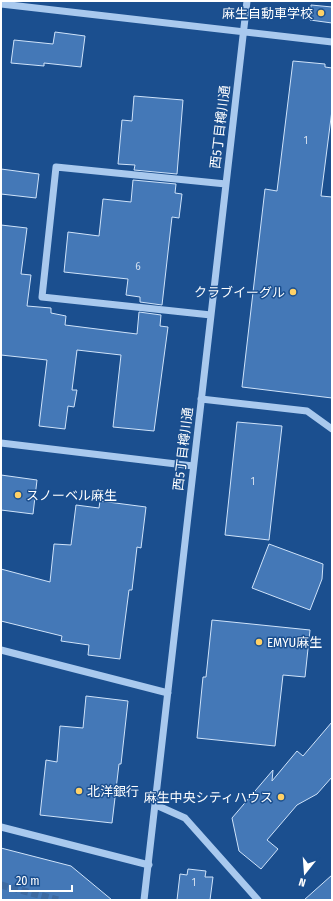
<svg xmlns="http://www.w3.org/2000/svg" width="333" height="901" font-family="'Fira Sans Condensed','Noto Sans JP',sans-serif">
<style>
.building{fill:#4478b7;stroke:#cfe3fa}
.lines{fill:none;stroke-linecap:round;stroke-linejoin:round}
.minor-tunnel{stroke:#3d69a0;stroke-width:7;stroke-dasharray:7 3.5;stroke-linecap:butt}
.minor{stroke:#a9c9ee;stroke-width:7}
.poi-dot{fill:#ffd166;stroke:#1b4f8f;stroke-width:1.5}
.labels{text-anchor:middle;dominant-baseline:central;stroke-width:3;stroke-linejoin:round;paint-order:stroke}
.number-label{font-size:11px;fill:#d0dded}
.poi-label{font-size:13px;fill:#fff;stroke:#1b4f8f;text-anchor:end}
.street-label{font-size:13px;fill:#fff;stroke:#1b4f8f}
</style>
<rect width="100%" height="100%" fill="#1b4f8f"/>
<path class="building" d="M311 5 332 7V23L310 20Z
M55 32 85 36 81 67 44 63V66L11 63 14 40 53 44Z
M293 61 325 64V67L332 68V110L321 196 332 197V398L242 387 265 189 277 191Z
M134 96 183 100 177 174 134 170 135 165 118 164 122 120 132 121Z
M1 169 39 174 36 198 1 194Z
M133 180 176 184 175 193 182 194 179 218 172 217 162 305 140 302V297L126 295 128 279 64 272 68 232 99 236 103 199 131 202Z
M1 225 27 228 21 274 31 275 27 306 51 308V313L66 316 65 325 137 334 139 312 161 315 160 326 168 327 154 431 113 427 121 355 77 350 72 390H77L74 407 68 406 65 429 39 426 47 360 1 355Z
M237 422 282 426 269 540 225 535Z
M1 475 37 480 33 514 1 510Z
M100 501 146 507 141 548 137 547 132 590H129L120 659 88 655 89 645 61 641 62 636 1 621V569L50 582 54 544 71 545 76 505 99 508Z
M269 544 323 564 322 579 310 610 252 588Z
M212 620 310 630 305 677 283 675 275 746 197 738 203 677H206Z
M86 696 128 701 121 764H119L112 823 40 815 46 760 57 762 60 726 83 728Z
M332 722V777L317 794 297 805 267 840 278 849 261 869 239 851 232 818 273 770 272 781 297 751 303 756Z
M1 848 71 866 112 900H1Z
M188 869 206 871 205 877H213L210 900H177L180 874 187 875Z
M332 875V900H304Z"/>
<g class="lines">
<path class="minor-tunnel" d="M1 885 58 900"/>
<path class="minor" d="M1 4 332 42
M211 315 42 297 56 167 226 184
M201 399 307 411 332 429
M1 443 193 466
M1 650 168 693
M156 805 185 818 258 900
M1 827 149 865
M144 900 247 1"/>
</g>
<g class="poi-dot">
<circle cx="321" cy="13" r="4"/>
<circle cx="293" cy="292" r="4"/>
<circle cx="18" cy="495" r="4"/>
<circle cx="259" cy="642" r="4"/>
<circle cx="79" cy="791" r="4"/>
<circle cx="281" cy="797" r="4"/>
</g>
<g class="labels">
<g class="number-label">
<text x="306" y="140">1</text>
<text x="138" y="266">6</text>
<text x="253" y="481">1</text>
<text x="194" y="882">1</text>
</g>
<g class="poi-label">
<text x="313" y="13">麻生自動車学校</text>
<text x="285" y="292">クラブイーグル</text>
<text x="26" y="495" text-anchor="start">スノーベル麻生</text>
<text x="267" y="642" text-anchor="start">EMYU麻生</text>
<text x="87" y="791" text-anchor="start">北洋銀行</text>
<text x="273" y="797">麻生中央シティハウス</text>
</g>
<g class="street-label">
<text transform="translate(220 127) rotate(-83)">西5丁目樽川通</text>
<text transform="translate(183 449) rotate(-83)">西5丁目樽川通</text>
</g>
</g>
<rect width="333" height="901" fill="none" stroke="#ffffff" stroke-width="4"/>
<g transform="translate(305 873) rotate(197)" stroke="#1b4f8f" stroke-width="3" paint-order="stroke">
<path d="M0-3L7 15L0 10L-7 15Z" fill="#ffffff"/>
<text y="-6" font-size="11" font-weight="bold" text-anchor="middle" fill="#ffffff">N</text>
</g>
<path d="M10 885v6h62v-6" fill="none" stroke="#ffffff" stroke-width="2"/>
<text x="16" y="885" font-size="12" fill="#ffffff" stroke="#1b4f8f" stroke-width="3" paint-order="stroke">20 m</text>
</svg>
